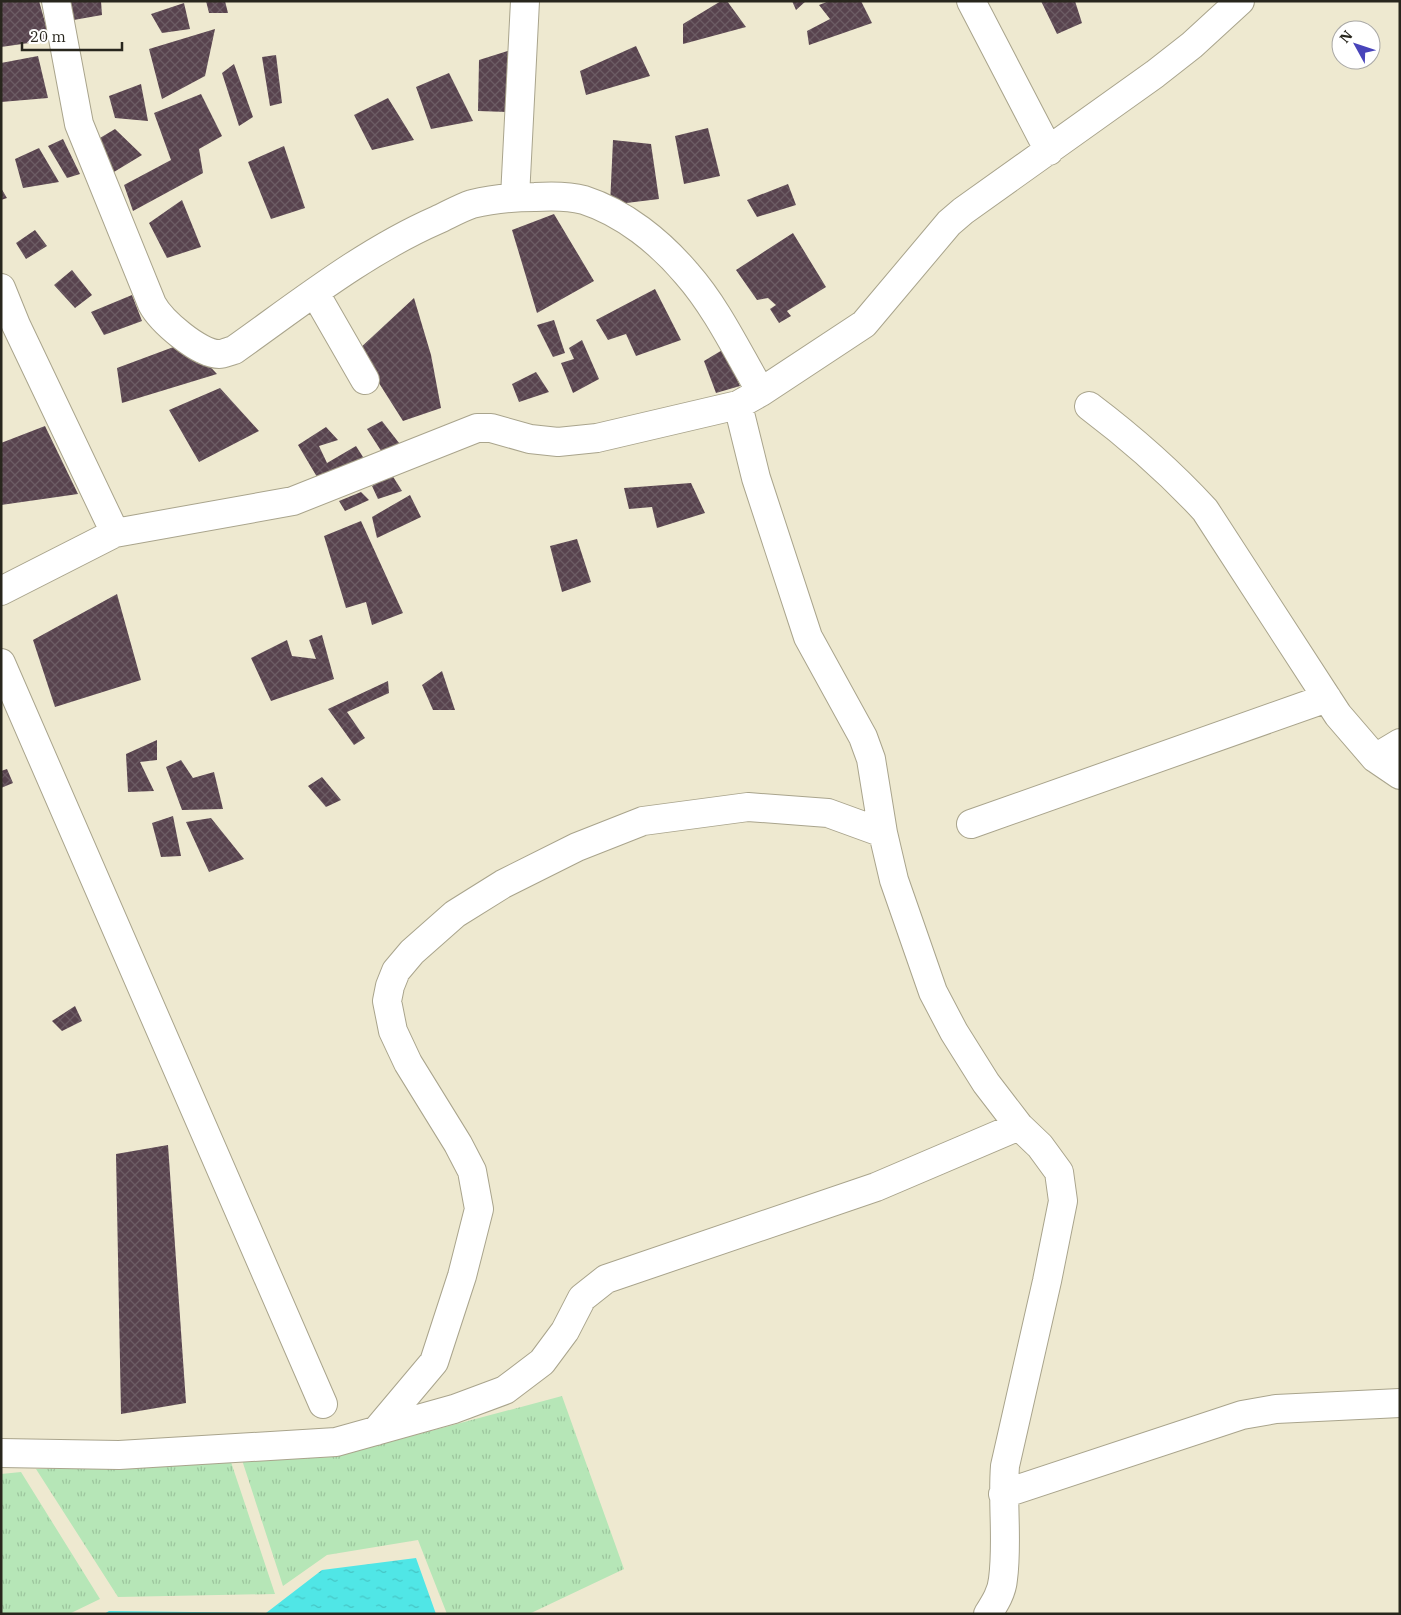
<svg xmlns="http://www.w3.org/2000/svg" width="1401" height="1615" font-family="'IBM Plex Serif',serif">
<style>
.grass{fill:url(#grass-tufts)}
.water{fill:url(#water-ripples)}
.building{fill:url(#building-cross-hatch)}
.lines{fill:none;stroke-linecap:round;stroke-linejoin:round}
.minor-casing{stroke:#a9a48c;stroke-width:30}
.minor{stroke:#fff;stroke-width:28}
</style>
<defs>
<pattern id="grass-tufts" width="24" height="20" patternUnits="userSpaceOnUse" patternTransform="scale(1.25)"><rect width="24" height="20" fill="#b6e6b7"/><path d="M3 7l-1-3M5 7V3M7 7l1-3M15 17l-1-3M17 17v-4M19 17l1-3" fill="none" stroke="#9cc59d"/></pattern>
<pattern id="water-ripples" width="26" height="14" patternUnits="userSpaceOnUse" patternTransform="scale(1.25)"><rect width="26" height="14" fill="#50e6e6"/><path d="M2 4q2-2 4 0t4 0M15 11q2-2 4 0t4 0" fill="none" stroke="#46c5c5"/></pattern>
<pattern id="building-cross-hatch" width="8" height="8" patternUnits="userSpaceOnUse" patternTransform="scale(1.25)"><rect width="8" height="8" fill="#58434e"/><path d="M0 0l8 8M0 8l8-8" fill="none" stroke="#6c5c64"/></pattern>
</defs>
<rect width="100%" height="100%" fill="#eee9d0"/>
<path class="grass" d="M562 1396 624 1569 529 1614H447L418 1540 327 1555 283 1586 242 1460 333 1457Z
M231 1462 275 1594 118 1597 36 1469Z
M21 1472 100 1599 69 1614H1V1474Z"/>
<path class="water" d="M416 1558 436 1614H104L109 1611 266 1613 322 1570Z"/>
<path class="building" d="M1 1H39L50 40 1 47Z
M63 1H101L102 15 68 21Z
M206 1H225L228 13H209Z
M721 1H727L746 27 683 44V24Z
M792 1H806L796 10Z
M829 1H861L872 23 809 45 807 31 830 19 819 5Z
M1041 1H1075L1082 23 1057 34Z
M184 3 190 29 162 33 151 14Z
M215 29 205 76 162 99 149 49Z
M636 46 650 76 586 95 580 71Z
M511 50 507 112 478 111 479 60Z
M276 55 282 103 270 106 262 57Z
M38 56 48 98 1 102V63Z
M234 64 253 117 239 126 222 73Z
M449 73 473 121 431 129 416 87Z
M141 84 148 121 115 118 109 96Z
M201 94 222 136 199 149 203 173 133 211 124 185 171 160 154 113Z
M388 98 414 140 372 150 354 115Z
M708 128 720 176 684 184 675 136Z
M115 129 142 155 109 175 90 144Z
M63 139 80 174 67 178 48 146Z
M613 140 651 144 659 199 610 205Z
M284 146 305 208 271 219 248 162Z
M39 148 59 182 23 188 15 159Z
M788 184 796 205 757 217 747 200Z
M1 188 7 198 1 200Z
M182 200 201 247 167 258 149 223Z
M554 214 594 281 537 313 512 230Z
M35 230 47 246 26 259 16 243Z
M793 233 826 287 787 311 791 316 779 323 770 309 776 305 768 298 757 300 736 270Z
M72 270 92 295 75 308 54 285Z
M655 289 681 340 636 356 626 334 608 340 596 320Z
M132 295 142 321 104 335 91 312Z
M414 298 431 355 441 408 403 421 358 350Z
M554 320 565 353 553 357 537 325Z
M582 340 599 379 573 393 561 363 574 359 569 348Z
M187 342 217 374 122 403 117 368Z
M724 349 740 386 716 393 704 361Z
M536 372 549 392 519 402 512 384Z
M220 388 259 431 199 462 169 410Z
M382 421 406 452 387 460 367 429Z
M45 426 78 494 1 505V443Z
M326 427 338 440 319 446 327 463 356 446 370 468 323 487 298 445Z
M392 475 402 491 378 499 372 486Z
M691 483 705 513 657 528 652 507 629 509 624 488Z
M361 492 369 500 345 511 339 501Z
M410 495 421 517 377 538 372 517Z
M361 521 403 613 372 625 366 602 346 608 324 536Z
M577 539 591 582 562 592 550 546Z
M117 594 141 680 55 707 33 640Z
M322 635 334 679 271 701 251 658 287 640 292 656 316 659 309 640Z
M442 671 455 710H433L422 685Z
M388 681 389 693 347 712 365 738 354 745 328 709Z
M157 740V760L140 762 154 791 128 792 126 754Z
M181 760 193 778 214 772 223 809 182 810 166 767Z
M7 769 13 783 1 788V771Z
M322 777 341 800 326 807 308 786Z
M173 816 181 856 161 857 152 823Z
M211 818 244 859 209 872 186 822Z
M75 1006 82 1021 62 1031 52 1021Z
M168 1145 186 1403 121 1414 116 1154Z"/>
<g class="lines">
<defs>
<path id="minor" d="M56 1 79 124 152 304C161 321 199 354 219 354 224 354 229 351 234 350 299 304 364 252 437 220 448 215 460 208 472 204 492 199 515 197 535 197 550 196 569 196 584 200 624 213 660 242 687 274 717 308 738 353 761 392
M971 1 1049 151
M515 197 525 1
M1 288 16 325 115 533
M315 293 365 380
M738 405 756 478 808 637 863 737 871 759 883 833 894 880 933 992 954 1032 986 1083 1019 1126 1040 1146 1059 1172 1063 1201 1047 1281 1005 1466C1002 1503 1008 1542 1003 1579 1002 1592 995 1603 988 1614
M1089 406C1130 437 1170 472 1205 510L1338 715 1375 758 1400 775
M1 591 115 533 293 501 477 428H491L530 439 558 442 597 438 738 405 761 392 864 324 949 223 963 211 1155 74 1192 45 1240 1
M1 663 323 1404
M1375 758 1400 743
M971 824 1327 698
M376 1431 434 1362 462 1276 479 1209 472 1171 458 1144 408 1063 393 1031 387 1001 390 986 396 971 412 952 455 914 503 884 577 847 643 821 748 807 828 813 883 833
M1 1453 119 1455 336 1442 454 1409 505 1390 542 1362 565 1331 582 1298 606 1279 876 1187 1019 1126
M1003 1494 1242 1415 1276 1409 1400 1403"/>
</defs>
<use href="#minor" class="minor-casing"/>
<use href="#minor" class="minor"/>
</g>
<rect width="1401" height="1615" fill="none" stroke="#28261d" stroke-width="5"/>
<g transform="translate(1356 45) rotate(310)"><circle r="24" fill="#ffffff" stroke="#a9a8a5"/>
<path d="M0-4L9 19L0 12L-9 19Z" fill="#4844ba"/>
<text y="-8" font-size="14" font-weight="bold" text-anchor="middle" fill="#28261d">N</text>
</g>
<path d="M22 42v8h100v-8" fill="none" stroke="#28261d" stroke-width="2.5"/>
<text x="30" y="42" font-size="15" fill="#28261d" stroke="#ffffff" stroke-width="4" paint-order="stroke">20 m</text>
</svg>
